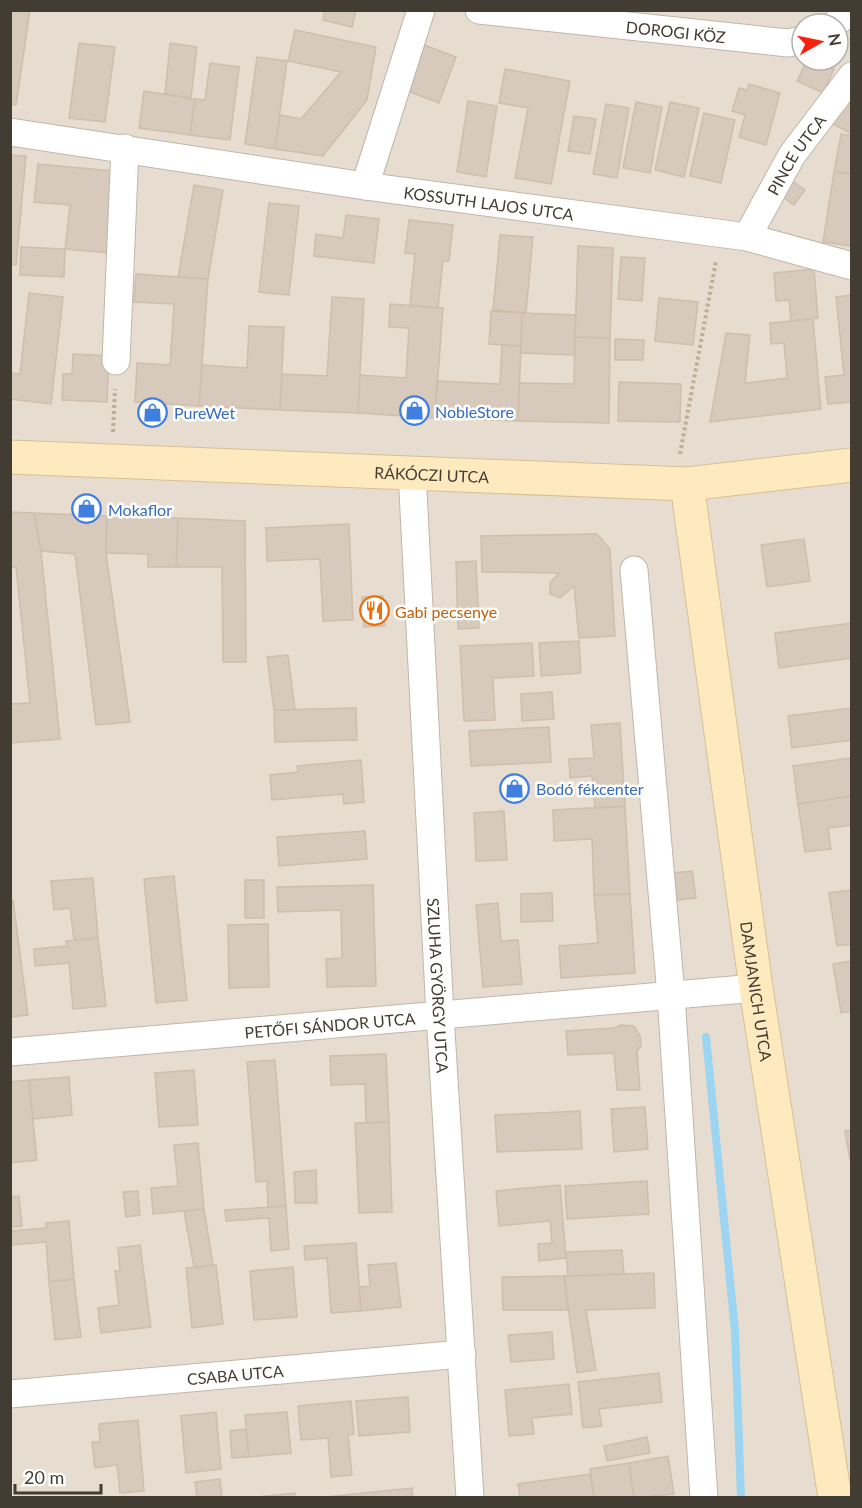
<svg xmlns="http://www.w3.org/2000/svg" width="862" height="1508" font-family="Lato,sans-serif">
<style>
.residential{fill:#e6ddd0;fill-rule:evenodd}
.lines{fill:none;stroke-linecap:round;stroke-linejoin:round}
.stream{stroke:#9cd5f1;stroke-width:8}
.building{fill:#d7c9bb;stroke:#cebeab;stroke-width:1.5}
.street-casing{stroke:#c0b6a8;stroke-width:29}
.secondary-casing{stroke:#d7bf92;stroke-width:35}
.path{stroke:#bfad96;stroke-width:4;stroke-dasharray:3 3;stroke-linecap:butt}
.street{stroke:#fff;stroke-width:27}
.secondary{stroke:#ffeabf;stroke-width:33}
.labels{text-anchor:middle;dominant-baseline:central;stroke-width:5;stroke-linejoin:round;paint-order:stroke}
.street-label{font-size:16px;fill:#433c33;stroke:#fff}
.shop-label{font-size:16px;fill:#366cbe;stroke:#fff;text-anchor:start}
.food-label{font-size:16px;fill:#c56008;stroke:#fff;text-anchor:start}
</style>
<rect width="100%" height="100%" fill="#f2ece2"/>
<path class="residential" d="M11 11H851V1497H11ZM802 24H838V60H802Z"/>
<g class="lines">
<path class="stream" d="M706 1037 735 1331 741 1498"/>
</g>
<path class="building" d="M10 10H30L16 105 10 104Z
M325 10H356L352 27 323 20Z
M295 30 376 47 367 100 323 156 275 149 280 115 301 119 341 72 288 61Z
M79 43 115 47 105 122 69 118Z
M170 43 197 47 191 98 165 94Z
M424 45 456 57 439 103 408 91Z
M257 57 287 61 275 149 245 144Z
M807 60H814L834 69 823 93 797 81Z
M210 63 239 67 230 140 190 135 195 99 205 100Z
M505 69 570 81 551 184 515 178 528 108 499 103Z
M749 84 780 93 766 145 739 137 745 115 732 111 739 88 747 90Z
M144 91 195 99 190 135 139 128Z
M852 98V134L833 124Z
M468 101 497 106 486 177 457 172Z
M636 102 662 107 650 173 623 168Z
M670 102 699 108 684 177 655 170Z
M606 104 629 108 617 178 593 174Z
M704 113 735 120 721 183 690 176Z
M574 116 596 119 590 154 568 151Z
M841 134 852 136V174L834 172Z
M10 155 26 156 16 265 10 264Z
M38 164 113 171 109 253 65 249 70 205 34 202Z
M834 172 852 174V246L823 242Z
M788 178 805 190 794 205 778 194Z
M194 185 223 190 208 279 178 277Z
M269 203 299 206 289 295 259 292Z
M346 215 379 219 374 263 314 256 316 234 343 238Z
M409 220 453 225 449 261H443L438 308 410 305 415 254 405 253Z
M500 235 533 237 526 313 493 310Z
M578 246 613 248 610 338 575 337Z
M21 247 65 249 64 277 20 275Z
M621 257 645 258 642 301 618 299Z
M814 269 818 318 791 321 789 300 776 301 774 273Z
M136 274 208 279 199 406 135 402 137 363 170 365 174 304 134 302Z
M29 293 63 297 51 404 10 399V373L20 374Z
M852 295V402L828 404 825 377 844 375 836 297Z
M332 297 364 299 358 413 280 410 282 374 327 376Z
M659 298 698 302 693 345 655 341Z
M390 304 443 308 435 418 358 413 360 375 406 378 409 328 389 327Z
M491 311 522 313 521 346 489 344Z
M522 313 576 315 574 355 521 353Z
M813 319 821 409 710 422 726 333 750 335 745 383 787 378 784 343 771 344 770 323Z
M249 326 284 327 280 410 199 406 202 365 247 368Z
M575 337 610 338 609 423 518 421 519 383 574 384Z
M615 339 644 340 643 360H615Z
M502 345 521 346 518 421 435 418 437 381 500 384Z
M73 354 109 356 107 402 62 400 63 374H72Z
M619 382 681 384 680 422 618 421Z
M10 512 34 513 41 551 60 739 10 743V704L30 703 16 567H10Z
M34 513 107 516 106 553 130 722 96 725 75 554 41 551Z
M107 516 178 518 176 567H148V554L106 553Z
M178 518 245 521 246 662H223L222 567H176Z
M349 524 353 620 323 621 320 559 267 561 266 528Z
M597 534 610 549 615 636 579 638 574 586 560 598 550 594V583L559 573 482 572 481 536Z
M804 539 810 581 767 587 761 545Z
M476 561 479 628 458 629 456 562Z
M383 596 385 626 364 627 362 597Z
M852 623V658L779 668 775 633Z
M579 641 581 673 541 676 539 643Z
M532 643 534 676 493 678 495 720 464 721 460 646Z
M288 655 295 710H274L267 657Z
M552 692 554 719 522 721 521 694Z
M356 708 357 740 275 742 274 710Z
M852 708V740L792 748 788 716Z
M620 723 625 806 595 808 592 776 570 778 569 759 594 758 591 725Z
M549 727 551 762 471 766 469 731Z
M850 758 852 796 798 804 793 766Z
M361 760 364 802 344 804 343 794 272 800 270 775 298 772 297 766Z
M852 796V825L828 828 831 849 805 852 798 804Z
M625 806 630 894 594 895 592 839 554 841 553 810Z
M504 811 507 860 476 861 474 813Z
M365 831 367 859 279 866 277 837Z
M692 871 696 898 677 900 674 873Z
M174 876 187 1000 156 1003 144 879Z
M93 878 98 938 74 940 70 908 54 910 51 881Z
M245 880H264V918H245Z
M373 885 376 986 327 987 326 959 342 958 341 910 278 912 277 887Z
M852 890V944L837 946 829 893Z
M552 893 553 921 521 922V894Z
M630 894 635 973 561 978 559 946 598 943 594 895Z
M10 900H13L28 1015 10 1017Z
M498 903 501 941 518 940 522 984 483 987 476 905Z
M268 924 269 987 229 988 228 925Z
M98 938 106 1006 73 1009 69 963 35 966 34 949 67 946 66 941Z
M852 961V1011L841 1013 833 964Z
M621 1025 634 1026 640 1036 641 1046 637 1051 640 1090H617L614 1053 568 1055 566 1031 614 1028Z
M386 1054 389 1122 366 1123 365 1084 331 1085 330 1056Z
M275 1060 286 1206 268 1207 267 1181 256 1182 247 1062Z
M194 1070 198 1125 159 1127 155 1073Z
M69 1077 72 1115 33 1119 29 1080Z
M29 1080 37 1160 10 1163V1082Z
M645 1107 648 1149 614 1152 611 1109Z
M580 1111 582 1149 497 1152 495 1115Z
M389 1122 392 1212 359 1213 355 1123Z
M852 1130V1160H850L845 1131Z
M198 1143 204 1209 153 1214 151 1188 178 1186 174 1145Z
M316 1170 317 1203H295L294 1172Z
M647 1181 649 1214 567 1219 565 1186Z
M560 1185 566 1258 539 1261 538 1244 552 1243 550 1221 499 1226 496 1191Z
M138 1191 140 1215 126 1217 123 1192Z
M19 1196 22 1226 10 1227V1197Z
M286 1206 289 1249 271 1251 269 1218 226 1221 225 1210Z
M204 1209 213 1265 194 1268 184 1211Z
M69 1221 74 1279 49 1282 46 1242 12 1245 11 1231 46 1228V1223Z
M356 1243 361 1311 331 1313 327 1258 305 1260 304 1246Z
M140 1245 151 1327 101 1333 98 1308 119 1305 115 1271H120L118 1248Z
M622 1250 624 1274 568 1276 566 1252Z
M396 1263 401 1307 361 1311 359 1287 370 1286 368 1265Z
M216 1265 223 1324 192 1328 186 1268Z
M293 1267 297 1317 254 1320 250 1271Z
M654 1273 655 1308 586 1310 596 1370 577 1373 564 1276Z
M564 1276 568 1310H503L502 1277Z
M74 1279 81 1337 55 1340 49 1282Z
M552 1332 554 1359 511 1362 508 1335Z
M659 1373 662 1402 599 1409 602 1426 583 1428 578 1382Z
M569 1384 572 1414 532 1418 534 1434 509 1436 505 1390Z
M408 1397 410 1432 359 1436 356 1401Z
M351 1401 354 1434 348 1435 352 1475 331 1477 328 1438 301 1440 298 1406Z
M216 1412 221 1469 186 1473 181 1416Z
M287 1412 291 1453 249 1457 245 1415Z
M138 1420 144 1491 120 1493 117 1465 95 1468 92 1442H100L99 1424Z
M246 1429 249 1457 232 1458 230 1431Z
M647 1437 650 1453 607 1461 604 1446Z
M668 1456 674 1494 634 1498 629 1463Z
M629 1463 634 1498H594L590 1469Z
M590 1474 594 1497 520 1498 518 1484Z
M220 1479 222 1498H197L195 1482Z
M412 1488 413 1498H326V1497Z
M295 1493V1498L257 1497Z"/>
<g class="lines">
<defs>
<g id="street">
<path id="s1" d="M479 10 788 43 802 40"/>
<path d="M835 24 850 10"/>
<path id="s2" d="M10 132 365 186 747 237 852 266"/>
<path d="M365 186 421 10"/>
<path id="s3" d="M747 237 792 155 852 76"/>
<path d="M116 361 125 148"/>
<path id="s4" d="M412 472 440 1015 470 1498"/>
<path d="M634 570 671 995 704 1498"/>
<path id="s5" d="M10 1052 756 988"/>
<path id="s6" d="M10 1394 462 1354"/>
</g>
<g id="secondary">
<path id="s7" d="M10 457 687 484 852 465"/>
<path id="s8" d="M687 484 756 988 835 1498"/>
</g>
</defs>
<use href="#street" class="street-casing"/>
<use href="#secondary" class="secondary-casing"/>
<path class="path" d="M113 432 115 389
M680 454 716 261"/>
<use href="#street" class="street"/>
<use href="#secondary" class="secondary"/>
</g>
<defs>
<symbol id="shop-ring" viewBox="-11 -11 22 22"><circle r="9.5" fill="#fff" stroke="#3f7fe0" stroke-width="1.5"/><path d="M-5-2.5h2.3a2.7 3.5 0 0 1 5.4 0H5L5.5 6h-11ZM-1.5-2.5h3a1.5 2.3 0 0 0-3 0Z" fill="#3f7fe0"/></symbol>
<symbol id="restaurant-ring" viewBox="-11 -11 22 22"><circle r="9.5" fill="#fff" stroke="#e8710a" stroke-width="1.5"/><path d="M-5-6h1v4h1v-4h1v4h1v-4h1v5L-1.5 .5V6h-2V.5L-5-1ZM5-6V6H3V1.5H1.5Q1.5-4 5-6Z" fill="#e8710a"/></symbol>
</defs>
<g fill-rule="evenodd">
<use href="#shop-ring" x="398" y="394" width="33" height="33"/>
<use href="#shop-ring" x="136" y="396" width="33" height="33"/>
<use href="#shop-ring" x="70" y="492" width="33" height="33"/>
<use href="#restaurant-ring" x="358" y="594" width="33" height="33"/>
<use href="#shop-ring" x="498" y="772" width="33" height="33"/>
</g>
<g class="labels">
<g class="street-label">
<text stroke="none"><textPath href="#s1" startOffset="198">DOROGI KÖZ</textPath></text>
<text stroke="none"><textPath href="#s3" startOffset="96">PINCE UTCA</textPath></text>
<text stroke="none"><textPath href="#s2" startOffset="484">KOSSUTH LAJOS UTCA</textPath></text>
<text stroke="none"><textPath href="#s7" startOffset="422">RÁKÓCZI UTCA</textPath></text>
<text stroke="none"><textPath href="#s4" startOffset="514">SZLUHA GYÖRGY UTCA</textPath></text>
<text stroke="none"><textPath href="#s8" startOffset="512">DAMJANICH UTCA</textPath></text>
<text stroke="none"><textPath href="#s5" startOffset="321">PETŐFI SÁNDOR UTCA</textPath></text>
<text stroke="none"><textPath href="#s6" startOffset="226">CSABA UTCA</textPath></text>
</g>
<g class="shop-label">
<text x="435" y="411">NobleStore</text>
<text x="174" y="412">PureWet</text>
<text x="108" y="509">Mokaflor</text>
<text x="536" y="788">Bodó fékcenter</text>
</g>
<g class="food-label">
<text x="395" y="611">Gabi pecsenye</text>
</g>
</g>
<rect width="862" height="1508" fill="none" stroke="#433c33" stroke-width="24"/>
<g transform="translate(820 42) rotate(81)"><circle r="28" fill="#ffffff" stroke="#b4b1ad" stroke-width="1.5"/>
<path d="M0-4.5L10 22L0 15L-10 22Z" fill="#ff1d0c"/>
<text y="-9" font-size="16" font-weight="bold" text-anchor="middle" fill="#433c33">N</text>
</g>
<path d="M15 1484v9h86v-9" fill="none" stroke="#433c33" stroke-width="3"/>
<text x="24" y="1484" font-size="18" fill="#433c33" stroke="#ffffff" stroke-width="4.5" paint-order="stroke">20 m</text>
</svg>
